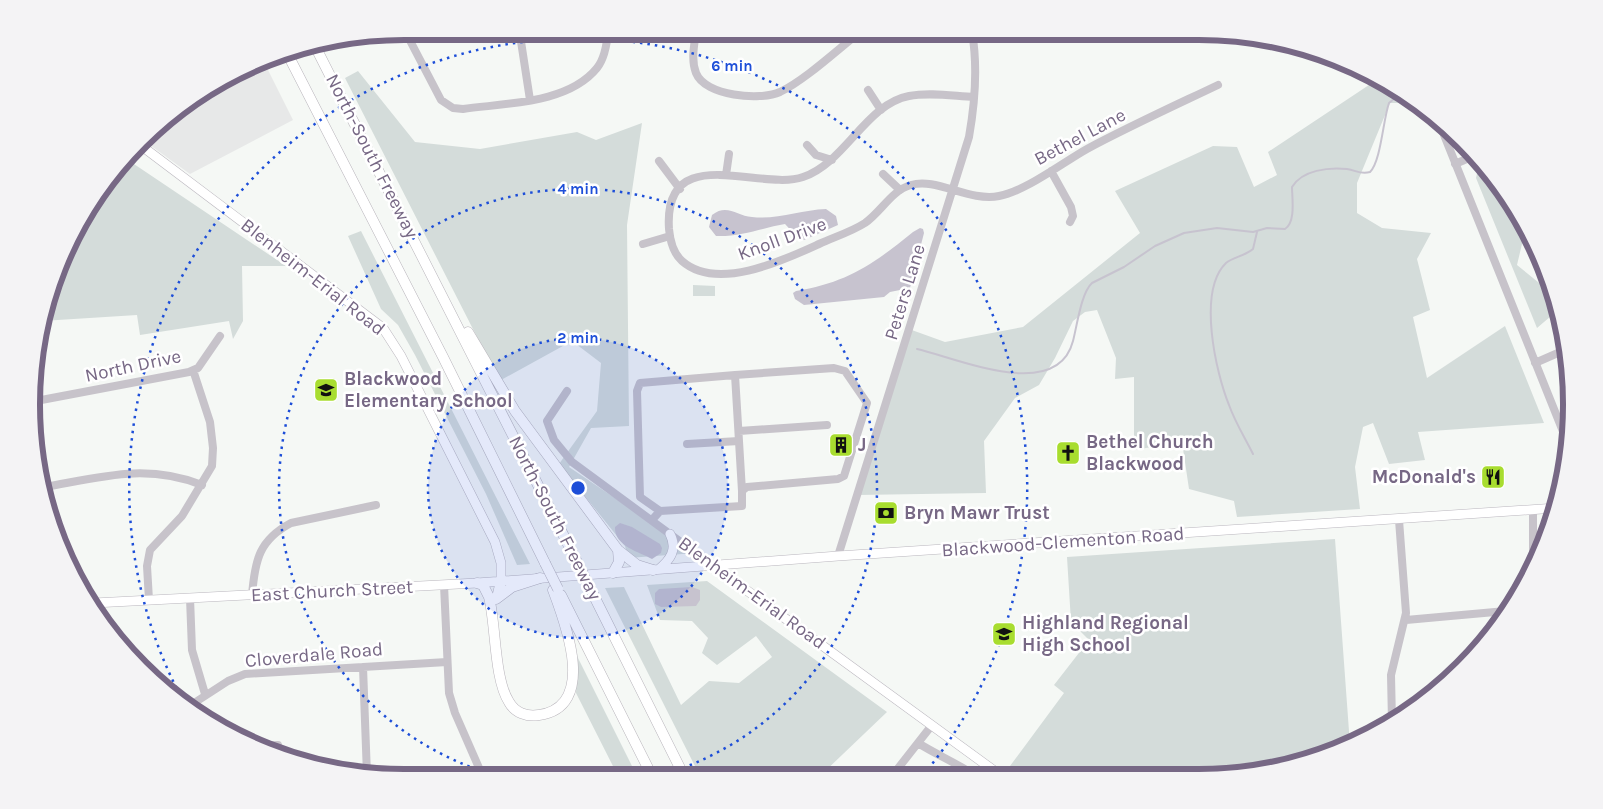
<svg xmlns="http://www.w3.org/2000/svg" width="1603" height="809" font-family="Karla,sans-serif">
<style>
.built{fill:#e7e8e8}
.green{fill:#d4dcda}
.water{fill:#c7c3cf}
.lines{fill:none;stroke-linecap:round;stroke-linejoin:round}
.stream{stroke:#c7c3cf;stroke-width:2}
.major-casing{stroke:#bab6be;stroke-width:10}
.highway-casing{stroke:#b8b4bb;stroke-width:11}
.minor{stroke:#c7c3ca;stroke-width:8}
.major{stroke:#fff;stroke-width:9}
.highway{stroke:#fff;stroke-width:10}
.highway-bridge-casing{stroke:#b8b4bb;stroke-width:11;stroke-linecap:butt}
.highway-bridge{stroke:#fff;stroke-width:10}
.ring{fill:none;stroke:#1d4ed8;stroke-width:2.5;stroke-dasharray:2.5 5}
.labels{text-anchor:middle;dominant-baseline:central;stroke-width:5;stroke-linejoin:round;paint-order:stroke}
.street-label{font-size:19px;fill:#776885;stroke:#fff}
.poi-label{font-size:19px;font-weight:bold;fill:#776885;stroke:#fff;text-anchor:start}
.rim{fill:none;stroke:#776885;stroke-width:6}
.centre{fill:#1d4ed8;stroke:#fff;stroke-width:2.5}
.ring-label{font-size:15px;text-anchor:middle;font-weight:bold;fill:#1d4ed8;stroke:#fff;stroke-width:5;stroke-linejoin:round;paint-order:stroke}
</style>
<rect width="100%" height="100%" fill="#f5f8f5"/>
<path class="built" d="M264 62 293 120 190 174 143 140 177 109Z"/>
<path class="green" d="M358 71 415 142 480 149 577 132 596 140 642 123 627 225 629 426 591 428 569 467 696 553 628 558 625 546 559 464 597 411 601 363 572 341 501 380V384L345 78Z
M1378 79 1416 103H1390L1357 183V213L1382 228 1431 233 1417 259 1430 310 1413 317 1427 378 1505 326 1544 423 1418 432 1425 460 1389 464 1373 423 1363 427 1355 467 1360 509 1237 517 1234 501 1189 489 1182 442 1134 450V377L1115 379 1116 358 1097 310 1085 312 1073 321 1055 358 1039 385 1015 398 984 441 986 493 857 495 909 329 945 342 1023 327 1140 233 1115 191 1213 146 1237 147 1254 187 1277 175 1268 152Z
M125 158 286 266H242L243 321 233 339 229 321 140 335 137 315 42 321 81 218Z
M1480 160 1522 218 1526 227 1517 265 1554 295 1558 310 1537 328 1476 178Z
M361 231 530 564 517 565 486 494 415 355 398 325 381 309 348 236Z
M693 285 715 286V296H693Z
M1335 539 1350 745 1341 749 1247 775H1022L1010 766 1064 693 1054 685 1089 640 1071 622 1067 557Z
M707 581 887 712 820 776H700L605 588 624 587 681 705 709 681 739 683 772 657 756 636 717 665 702 653 708 638 692 621 660 620 647 585Z
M577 656 637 776H618L576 693Z"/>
<path class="water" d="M826 209 836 216 838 225 804 240 798 238 785 224C762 228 740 237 716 236L709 227 712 215C727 203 737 216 752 217 777 220 801 210 826 209Z
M920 228 923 229 924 233 910 288 890 292 884 297 804 305 795 299 793 293 796 291C846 283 874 264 913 232Z
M620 523 632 527 660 544 662 548 661 553 652 559C639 552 614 546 615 527Z
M692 587 700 590V600L696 606 661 607 655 604V593L659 589Z"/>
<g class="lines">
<path class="stream" d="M917 349C957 358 1057 403 1073 341 1077 326 1081 293 1092 283L1124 267 1155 246 1184 233 1217 228 1253 232 1267 228 1285 229C1296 222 1292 198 1292 187 1302 170 1329 167 1347 169 1356 170 1360 175 1370 172 1381 161 1383 120 1389 103L1401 93
M1253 454C1245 438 1235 422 1229 405 1216 373 1197 291 1226 263 1233 257 1245 256 1253 249L1257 232"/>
<defs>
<path id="major" d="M139 144 383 328 401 356 495 542 501 563V581
M712 565 1000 775
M658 570C670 560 678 550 670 534
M94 603 477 583 838 556 1556 508"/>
<path id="highway" d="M315 46 573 554
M286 51 443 357 545 563
M468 332 515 411 618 550 619 562 613 573
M618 550 637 565 653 570
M477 583 483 585 489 597C496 625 494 679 509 702 515 713 527 717 539 715 598 707 565 622 553 590
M589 586 684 776
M561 595 652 776
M497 598 501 581
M496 599 512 587 540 578"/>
</defs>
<use href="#major" class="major-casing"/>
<use href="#highway" class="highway-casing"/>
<path class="minor" d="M405 31 441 100 453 108 463 109C505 103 568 104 597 68 605 58 607 44 608 31
M696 32C694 46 691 60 696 73 705 96 760 101 780 92 805 80 837 50 860 32
M520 35 530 100
M868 90 881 110
M974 97C953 96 930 92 909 96 866 104 845 163 803 177 761 192 663 139 669 229 670 240 673 253 682 261 717 292 784 260 819 244 834 237 851 232 865 223 881 212 892 190 911 185 936 177 969 202 999 196 1026 191 1062 163 1087 149 1130 126 1174 106 1218 85
M1438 120 1568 444
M807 145 816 155 832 160
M659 161 680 189
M1455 164 1476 155
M1051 171 1071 207 1073 216 1070 222
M883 174 900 190
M726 175 729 154
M643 244 670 236
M1535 363 1567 349
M567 391 547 421 554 440 572 462 712 565
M36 401 189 372 198 368 220 336
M739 431 827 425
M687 444 739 441
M45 487C101 477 146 463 202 485
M1533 510V570
M660 511 640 497 637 391 640 383 735 375
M652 520 660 511 742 506V491L747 487 838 479 844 476 867 403 845 371 834 368 735 375 742 491
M838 556 969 137C975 103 978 67 972 32
M444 585 449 693 455 713 483 777
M252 595C255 560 259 540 291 523L376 505
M190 598 192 650 205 694
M149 600 147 566 150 550 182 516 212 466 213 448 210 422 193 370
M1406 620 1506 611
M363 667 367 775
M191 705 228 681 245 674 447 662
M1392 722 1391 675 1406 613 1399 520
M918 743C937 755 957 763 974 775
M259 746 278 745
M892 776 932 725"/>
<use href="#major" class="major"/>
<use href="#highway" class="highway"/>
<defs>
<path id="highway-bridge" d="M573 554 589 586
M545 563 558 589"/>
</defs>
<use href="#highway-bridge" class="highway-bridge-casing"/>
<use href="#highway-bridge" class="highway-bridge"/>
</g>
<circle cx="578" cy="488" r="150" fill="#1d4ed8" fill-opacity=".12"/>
<g class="ring">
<circle cx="578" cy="488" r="150"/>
<path d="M498 776A299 299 0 1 1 658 776"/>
<path d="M180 695A449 449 0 1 1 924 774"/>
</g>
<defs>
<symbol id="school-square" viewBox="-11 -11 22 22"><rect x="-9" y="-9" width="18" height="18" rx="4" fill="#a8dd2f" stroke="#fff"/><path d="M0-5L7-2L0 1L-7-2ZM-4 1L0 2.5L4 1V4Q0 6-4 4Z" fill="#111"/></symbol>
<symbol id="building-square" viewBox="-11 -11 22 22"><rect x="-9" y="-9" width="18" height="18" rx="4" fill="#a8dd2f" stroke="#fff"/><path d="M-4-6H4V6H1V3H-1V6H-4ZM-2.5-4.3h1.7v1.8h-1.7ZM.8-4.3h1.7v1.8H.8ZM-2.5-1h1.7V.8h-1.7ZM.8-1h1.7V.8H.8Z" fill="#111"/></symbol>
<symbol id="church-square" viewBox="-11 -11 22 22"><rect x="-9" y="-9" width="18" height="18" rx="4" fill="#a8dd2f" stroke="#fff"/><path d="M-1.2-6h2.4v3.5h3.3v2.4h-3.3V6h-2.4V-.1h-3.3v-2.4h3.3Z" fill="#111"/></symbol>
<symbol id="restaurant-square" viewBox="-11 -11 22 22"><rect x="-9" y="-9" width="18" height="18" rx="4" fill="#a8dd2f" stroke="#fff"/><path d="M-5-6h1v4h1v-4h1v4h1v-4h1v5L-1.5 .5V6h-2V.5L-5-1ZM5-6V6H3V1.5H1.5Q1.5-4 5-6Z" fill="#111"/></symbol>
<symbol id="bank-square" viewBox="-11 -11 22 22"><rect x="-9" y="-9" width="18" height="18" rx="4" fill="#a8dd2f" stroke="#fff"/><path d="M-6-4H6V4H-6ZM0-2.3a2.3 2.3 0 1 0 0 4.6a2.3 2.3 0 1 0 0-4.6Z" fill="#111"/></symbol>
</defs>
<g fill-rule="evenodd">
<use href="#school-square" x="312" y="376" width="28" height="28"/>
<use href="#building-square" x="827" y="431" width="28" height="28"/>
<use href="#church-square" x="1054" y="439" width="28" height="28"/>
<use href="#restaurant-square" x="1479" y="463" width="28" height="28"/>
<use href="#bank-square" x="872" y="499" width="28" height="28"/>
<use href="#school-square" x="990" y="620" width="28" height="28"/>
</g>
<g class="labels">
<g class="street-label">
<text transform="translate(1080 137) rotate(-28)">Bethel Lane</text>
<text transform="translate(372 156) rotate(63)">North-South Freeway</text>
<text transform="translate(782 239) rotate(-20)">Knoll Drive</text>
<text transform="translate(313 277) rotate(38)">Blenheim-Erial Road</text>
<text transform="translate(905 292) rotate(-73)">Peters Lane</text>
<text transform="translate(133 366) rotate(-12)">North Drive</text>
<text transform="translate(555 518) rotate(63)">North-South Freeway</text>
<text transform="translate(1063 542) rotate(-4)">Blackwood-Clementon Road</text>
<text transform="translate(332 591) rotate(-3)">East Church Street</text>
<text transform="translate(752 593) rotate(36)">Blenheim-Erial Road</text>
<text transform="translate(314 655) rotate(-5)">Cloverdale Road</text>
</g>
<g class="poi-label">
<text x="344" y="379">Blackwood<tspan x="344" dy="22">Elementary School</tspan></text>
<text x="1086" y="442">Bethel Church<tspan x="1086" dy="22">Blackwood</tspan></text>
<text x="858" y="445">J</text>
<text x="1476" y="477" text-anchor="end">McDonald's</text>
<text x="904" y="513">Bryn Mawr Trust</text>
<text x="1022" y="623">Highland Regional<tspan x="1022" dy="22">High School</tspan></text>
</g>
</g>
<path d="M0 0H1603V809H0ZM404 40H1199A364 364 0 0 1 1563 404V405A364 364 0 0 1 1199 769H404A364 364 0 0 1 40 405V404A364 364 0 0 1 404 40Z" fill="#f4f3f5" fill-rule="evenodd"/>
<path class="rim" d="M404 40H1199A364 364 0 0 1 1563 404V405A364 364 0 0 1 1199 769H404A364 364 0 0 1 40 405V404A364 364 0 0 1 404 40Z"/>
<circle cx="578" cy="488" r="8" class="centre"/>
<g class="ring-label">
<text x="732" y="71">6 min</text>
<text x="578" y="194">4 min</text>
<text x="578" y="343">2 min</text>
</g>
</svg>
